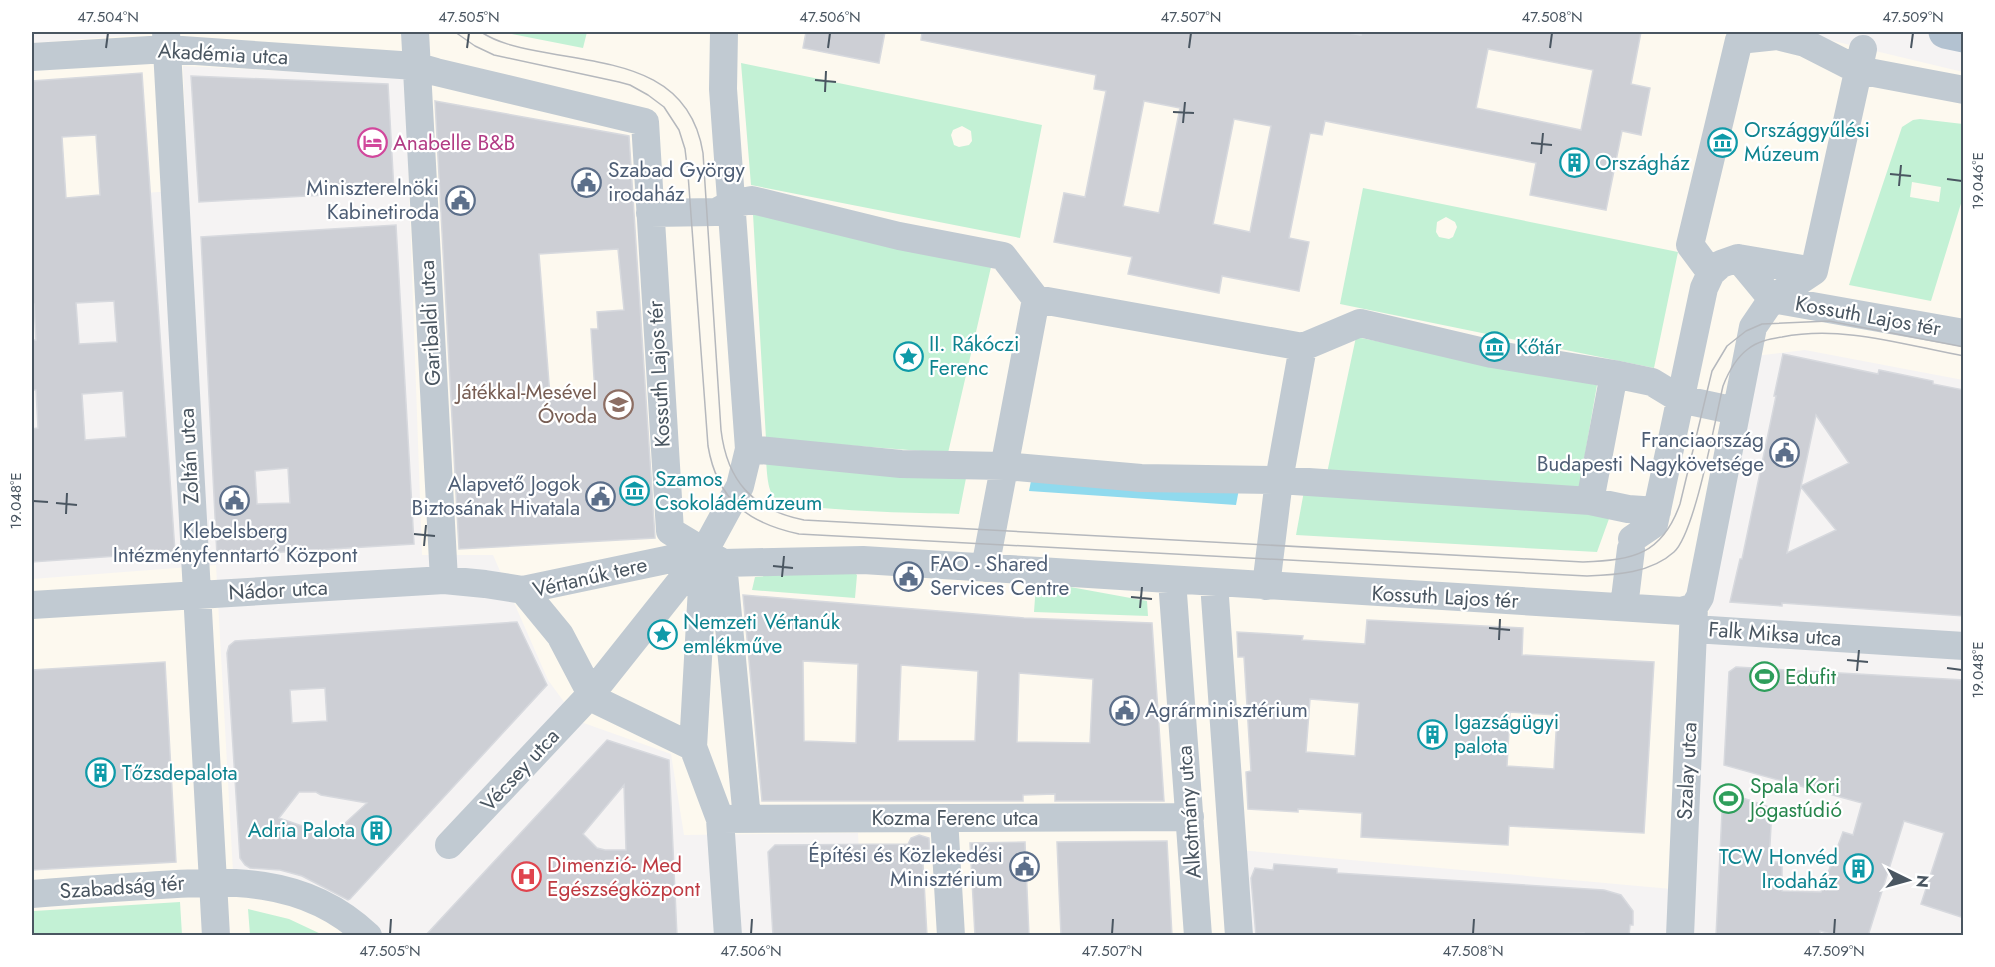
<svg xmlns="http://www.w3.org/2000/svg" width="1995" height="967" font-family="Jost,sans-serif">
<style>
.commercial{fill:#fdf9ef}
.green{fill:#c3f1d5;fill-rule:evenodd}
.water{fill:#90daee}
.building{fill:#cdcfd5;stroke:#d7d9de;stroke-width:1.5;fill-rule:evenodd}
.lines{fill:none;stroke-linecap:round;stroke-linejoin:round}
.minor{stroke:#c1cad2;stroke-width:28}
.major{stroke:#b3c2d1;stroke-width:33}
.tram{stroke:#b5b8bd;stroke-width:1.5}
.ticks{fill:none;stroke:#4a5661;stroke-width:2}
.labels{text-anchor:middle;dominant-baseline:central;stroke-width:4.5;stroke-linejoin:round;paint-order:stroke}
.street-label{font-size:21px;fill:#4a5661;stroke:#fff}
.culture-label{font-size:21px;fill:#0d838f;stroke:#fff;text-anchor:start}
.hotel-label{font-size:21px;fill:#b23c85;stroke:#fff;text-anchor:start}
.service-label{font-size:21px;fill:#4e5e75;stroke:#fff;text-anchor:end}
.education-label{font-size:21px;fill:#785e54;stroke:#fff;text-anchor:end}
.leisure-label{font-size:21px;fill:#27864d;stroke:#fff;text-anchor:start}
.health-label{font-size:21px;fill:#be3a42;stroke:#fff;text-anchor:start}
.neatline{fill:none;stroke:#4a5661;stroke-width:2}
.ticks-label{font-size:15px;text-anchor:middle;fill:#4a5661}
</style>
<rect width="100%" height="100%" fill="#f5f3f3"/>
<path class="commercial" d="M149 32H1796L1963 72V380L1805 350 1755 356 1706 629 1694 891 1240 850 1246 935 937 936V933L863 935 858 833 684 835 671 754 578 721 548 680 493 555H422L405 77 183 66 188 190 55 199 46 278 32 279V43L149 34Z
M216 565 233 872 374 935 32 936V579Z"/>
<path class="green" d="M502 32H587L583 48Z
M741 63 1042 125 1020 238 751 185ZM962 126 971 131 972 141 969 145 959 147 954 145 951 135 953 130Z
M1920 119 1963 124V197L1931 301 1849 285 1902 127 1913 120ZM1912 182 1941 187 1939 202 1910 197Z
M1363 188 1678 252 1654 368 1340 304ZM1446 217 1455 222 1457 227 1453 237 1449 239 1439 237 1436 232 1437 222Z
M753 214 991 267 948 453 766 439Z
M1356 337 1597 385 1579 489 1327 473Z
M766 460 967 473 959 514C930 513 788 512 774 497 767 489 767 470 766 460Z
M1304 491 1610 516 1597 552 1296 535Z
M849 568 857 575 855 598 752 590 755 577Z
M1036 584H1054L1147 601 1148 616 1034 612Z
M180 902 182 935H32V912L34 911Z
M248 909 289 919 323 935H250Z"/>
<path class="water" d="M1032 476 1239 489 1236 505 1029 491Z"/>
<path class="building" d="M806 32H885L879 63 803 48Z
M922 32H1343L1361 35V32H1641L1631 84 1650 88 1641 135 1622 131 1606 210 1530 195 1536 163 1325 121 1322 135 1310 133 1289 238 1309 242 1299 291 1222 276 1219 293 1128 274 1132 257 1054 242 1064 193 1085 197 1106 91 1094 89 1096 75 921 40ZM1488 49 1593 70 1581 130 1476 108ZM1144 101 1180 108 1159 213 1123 206ZM1234 119 1271 126 1250 232 1213 224Z
M142 73 175 552 32 562V429L38 428 36 390H32V340H36L34 304H32V81ZM96 135 100 195 66 198 62 137ZM114 301 117 342 79 344 76 303ZM123 391 126 437 85 440 82 394Z
M191 76 388 84 394 191 199 202Z
M435 101 629 136 655 538 459 549ZM618 249 624 310 597 312 598 329H591L595 394 550 396 539 254Z
M396 225 414 544 217 556 201 237ZM288 468 290 503 257 504 255 471Z
M1783 354 1878 374 1879 370 1933 381V384L1964 390V616L1782 603V606L1730 602 1740 559H1742L1776 396H1774ZM1816 415 1849 463 1801 486ZM1801 487 1836 530 1787 553 1798 500Z
M743 595 1024 618 1152 623 1164 801H1055V794L1023 795V801H762ZM803 661 858 664 856 743 804 741ZM901 665 978 671 975 741H898ZM1019 673 1093 679 1090 743 1017 742Z
M1367 620 1523 628 1522 655 1654 662 1644 833 1509 826 1508 845 1361 837 1362 813 1298 809V812L1248 809 1246 772 1251 771 1244 657H1238L1237 632 1303 636 1302 640 1365 644ZM1310 699 1359 703 1355 756 1306 752ZM1510 712 1557 715 1554 769 1507 766Z
M517 622 547 685 350 899 348 900 302 876 280 870 250 868 245 865 240 858 227 653 229 646 235 641ZM325 688 327 721 292 723 290 690ZM299 792H316L321 795 367 803 331 836 279 818Z
M165 662 176 862 32 870V670Z
M1736 667 1964 680V918L1921 904 1944 833 1904 821 1868 936H1839L1820 931V936H1716L1723 791 1772 808 1769 862H1782V891L1821 892 1843 832 1853 835 1862 803 1724 765 1729 672Z
M607 740 669 760 677 936H425ZM624 785 626 850H605L597 848 583 834Z
M919 835 929 838 930 858 923 863 927 936H773L768 852 775 845 908 844 911 838Z
M1167 841 1172 936H1061L1057 842Z
M1025 842 1029 936H975L970 843Z
M1274 864 1337 869V873L1604 890 1621 895 1633 911V925H1630L1629 936H1584V933L1545 934V936H1256L1251 878 1255 868 1273 870Z"/>
<g class="lines">
<path class="minor" d="M166 32 216 936
M415 32 444 580
M724 32 723 89 749 449 901 464 1004 466 1141 478 1279 480 1590 501 1628 509 1657 511
M32 57 167 49 415 66 436 72 645 122 670 531 723 563 863 560 1682 611 1694 607 1700 597 1753 327 1772 299 1814 271
M650 213 716 212 731 204 752 200 899 236 1003 256 1036 299
M1738 258 1772 299 1964 333
M1711 273 1690 245 1739 40 1777 36 1805 43 1858 70 1964 90
M1303 347 1360 323 1492 354 1614 374 1652 382 1680 399 1736 411
M1590 501 1614 374
M1632 539 1654 524 1704 288 1711 273 1721 264 1738 258 1814 271 1863 49
M723 563 747 819
M985 568 1036 299 1303 347 1279 480 1266 586
M1172 580 1198 936
M1214 583 1239 936
M523 590 560 635 591 694 598 701 693 747 720 819 728 936
M32 605 444 580 485 584 523 590 704 552
M1624 607 1631 549
M1694 629 1964 646
M693 747 704 552
M944 818 951 936
M720 819 1190 817
M449 845 591 694 704 552 740 486 749 449
M32 894C70 891 108 888 146 886 227 880 304 875 368 936
M1680 936 1694 607"/>
<path class="major" d="M1945 32 1964 36"/>
<path class="tram" d="M455 32 475 46 494 55 619 82 630 85 648 95 664 107 679 130 685 149 688 174 708 446C717 499 747 523 799 534L1587 576C1616 575 1651 573 1674 552 1695 533 1715 420 1723 386 1728 373 1736 358 1748 349 1758 341 1770 339 1782 337 1843 325 1904 345 1964 356
M481 32C498 43 517 47 537 51 607 65 689 65 703 153L721 430C727 481 753 510 804 520L1583 562C1633 560 1662 555 1680 504L1712 371 1727 346 1746 331 1762 324 1829 321 1964 347"/>
</g>
<path class="ticks" d="M106 48 108 33M467 48 469 33M828 48 830 33M1189 48 1191 33M1550 48 1552 33M1911 48 1913 33M815 80 836 82M825 92 826 71M1173 112 1194 113M1183 123 1185 102M1531 143 1552 145M1541 154 1543 133M1890 174 1911 176M1947 179 1962 181M1899 186 1901 165M33 501 48 502M56 503 77 505M66 514 67 493M414 534 435 536M424 546 426 525M773 566 793 568M782 577 784 556M1131 597 1152 599M1140 608 1142 587M1489 628 1510 630M1499 640 1500 619M1847 660 1868 662M1947 668 1962 670M1857 671 1859 650M390 934 391 919M751 934 752 919M1112 934 1113 919M1473 934 1474 919M1834 934 1835 919"/>
<defs>
<symbol id="museum-ring" viewBox="-11 -11 22 22"><circle r="9.5" fill="#fff" stroke="#0f9aa8" stroke-width="1.5"/><path d="M0-6L6-3V-2H-6V-3ZM-5-1h2V3h-2ZM-1-1h2V3h-2ZM3-1h2V3H3ZM-6 4H6V6H-6Z" fill="#0f9aa8"/></symbol>
<symbol id="hotel-ring" viewBox="-11 -11 22 22"><circle r="9.5" fill="#fff" stroke="#d1479c" stroke-width="1.5"/><path d="M-6-4.5h1.5V1H6V5H4.5V3h-9V5H-6ZM-4 0a1.8 1.8 0 1 1 3.6 0ZM.5 0V-2.5h3Q6-2.5 6 0Z" fill="#d1479c"/></symbol>
<symbol id="building-ring" viewBox="-11 -11 22 22"><circle r="9.5" fill="#fff" stroke="#0f9aa8" stroke-width="1.5"/><path d="M-4-6H4V6H1V3H-1V6H-4ZM-2.5-4.3h1.7v1.8h-1.7ZM.8-4.3h1.7v1.8H.8ZM-2.5-1h1.7V.8h-1.7ZM.8-1h1.7V.8H.8Z" fill="#0f9aa8"/></symbol>
<symbol id="civic-ring" viewBox="-11 -11 22 22"><circle r="9.5" fill="#fff" stroke="#5c6f8a" stroke-width="1.5"/><path d="M-.6-6.5H3V-4.5H.6V-3L4-1V1h2V6H-6V1h2V-1L-.6-3ZM-1.2 2.5V6h2.4V2.5Z" fill="#5c6f8a"/></symbol>
<symbol id="sight-ring" viewBox="-11 -11 22 22"><circle r="9.5" fill="#fff" stroke="#0f9aa8" stroke-width="1.5"/><path d="M0-6L1.8-2.2L6-1.7L2.9 1.2L3.7 5.4L0 3.3L-3.7 5.4L-2.9 1.2L-6-1.7L-1.8-2.2Z" fill="#0f9aa8"/></symbol>
<symbol id="school-ring" viewBox="-11 -11 22 22"><circle r="9.5" fill="#fff" stroke="#8d6e63" stroke-width="1.5"/><path d="M0-5L7-2L0 1L-7-2ZM-4 1L0 2.5L4 1V4Q0 6-4 4Z" fill="#8d6e63"/></symbol>
<symbol id="stadium-ring" viewBox="-11 -11 22 22"><circle r="9.5" fill="#fff" stroke="#2e9e5b" stroke-width="1.5"/><path d="M0-5a6.5 5 0 1 0 0 10a6.5 5 0 1 0 0-10ZM-3.5-1.8h7v3.6h-7Z" fill="#2e9e5b"/></symbol>
<symbol id="hospital-ring" viewBox="-11 -11 22 22"><circle r="9.5" fill="#fff" stroke="#e0444e" stroke-width="1.5"/><path d="M-5-5h3v3.5h4V-5h3V5h-3V1.5h-4V5h-3Z" fill="#e0444e"/></symbol>
</defs>
<g fill-rule="evenodd">
<use href="#museum-ring" x="1706" y="126" width="33" height="33"/>
<use href="#hotel-ring" x="356" y="126" width="33" height="33"/>
<use href="#building-ring" x="1558" y="146" width="33" height="33"/>
<use href="#civic-ring" x="570" y="166" width="33" height="33"/>
<use href="#civic-ring" x="444" y="184" width="33" height="33"/>
<use href="#museum-ring" x="1478" y="330" width="33" height="33"/>
<use href="#sight-ring" x="892" y="340" width="33" height="33"/>
<use href="#school-ring" x="602" y="388" width="33" height="33"/>
<use href="#civic-ring" x="1768" y="436" width="33" height="33"/>
<use href="#museum-ring" x="618" y="474" width="33" height="33"/>
<use href="#civic-ring" x="584" y="480" width="33" height="33"/>
<use href="#civic-ring" x="218" y="484" width="33" height="33"/>
<use href="#civic-ring" x="892" y="560" width="33" height="33"/>
<use href="#sight-ring" x="646" y="618" width="33" height="33"/>
<use href="#stadium-ring" x="1748" y="660" width="33" height="33"/>
<use href="#civic-ring" x="1108" y="694" width="33" height="33"/>
<use href="#building-ring" x="1416" y="718" width="33" height="33"/>
<use href="#building-ring" x="84" y="756" width="33" height="33"/>
<use href="#stadium-ring" x="1712" y="782" width="33" height="33"/>
<use href="#building-ring" x="360" y="814" width="33" height="33"/>
<use href="#civic-ring" x="1008" y="850" width="33" height="33"/>
<use href="#building-ring" x="1842" y="852" width="33" height="33"/>
<use href="#hospital-ring" x="510" y="860" width="33" height="33"/>
</g>
<g class="labels">
<g class="street-label">
<text transform="translate(223 54) rotate(3)">Akadémia utca</text>
<text transform="translate(1868 316) rotate(10)">Kossuth Lajos tér</text>
<text transform="translate(430 323) rotate(-93)">Garibaldi utca</text>
<text transform="translate(659 374) rotate(-93)">Kossuth Lajos tér</text>
<text transform="translate(189 456) rotate(-93)">Zoltán utca</text>
<text transform="translate(590 577) rotate(-13)">Vértanúk tere</text>
<text transform="translate(278 590) rotate(-3)">Nádor utca</text>
<text transform="translate(1445 597) rotate(3)">Kossuth Lajos tér</text>
<text transform="translate(1775 634) rotate(4)">Falk Miksa utca</text>
<text transform="translate(520 770) rotate(-47)">Vécsey utca</text>
<text transform="translate(1687 771) rotate(-87)">Szalay utca</text>
<text transform="translate(1189 812) rotate(-94)">Alkotmány utca</text>
<text x="955" y="818">Kozma Ferenc utca</text>
<text transform="translate(122 887) rotate(-4)">Szabadság tér</text>
</g>
<g class="culture-label">
<text x="1744" y="130">Országgyűlési<tspan x="1744" dy="24">Múzeum</tspan></text>
<text x="1595" y="163">Országház</text>
<text x="929" y="344">II. Rákóczi<tspan x="929" dy="24">Ferenc</tspan></text>
<text x="1516" y="347">Kőtár</text>
<text x="655" y="479">Szamos<tspan x="655" dy="24">Csokoládémúzeum</tspan></text>
<text x="683" y="622">Nemzeti Vértanúk<tspan x="683" dy="24">emlékműve</tspan></text>
<text x="1454" y="722">Igazságügyi<tspan x="1454" dy="24">palota</tspan></text>
<text x="122" y="773">Tőzsdepalota</text>
<text x="355" y="830" text-anchor="end">Adria Palota</text>
<text x="1838" y="857" text-anchor="end">TCW Honvéd<tspan x="1838" dy="24">Irodaház</tspan></text>
</g>
<g class="hotel-label">
<text x="393" y="143">Anabelle B&amp;B</text>
</g>
<g class="service-label">
<text x="608" y="170" text-anchor="start">Szabad György<tspan x="608" dy="24">irodaház</tspan></text>
<text x="439" y="188">Miniszterelnöki<tspan x="439" dy="24">Kabinetiroda</tspan></text>
<text x="1764" y="440">Franciaország<tspan x="1764" dy="24">Budapesti Nagykövetsége</tspan></text>
<text x="580" y="484">Alapvető Jogok<tspan x="580" dy="24">Biztosának Hivatala</tspan></text>
<text x="235" y="531" text-anchor="middle">Klebelsberg<tspan x="235" dy="24">Intézményfenntartó Központ</tspan></text>
<text x="930" y="564" text-anchor="start">FAO - Shared<tspan x="930" dy="24">Services Centre</tspan></text>
<text x="1145" y="710" text-anchor="start">Agrárminisztérium</text>
<text x="1003" y="855">Építési és Közlekedési<tspan x="1003" dy="24">Minisztérium</tspan></text>
</g>
<g class="education-label">
<text x="597" y="392">Játékkal-Mesével<tspan x="597" dy="24">Óvoda</tspan></text>
</g>
<g class="leisure-label">
<text x="1785" y="677">Edufit</text>
<text x="1750" y="786">Spala Kori<tspan x="1750" dy="24">Jógastúdió</tspan></text>
</g>
<g class="health-label">
<text x="547" y="865">Dimenzió- Med<tspan x="547" dy="24">Egészségközpont</tspan></text>
</g>
</g>
<rect width="1995" height="967" fill="none" stroke="#ffffff" stroke-width="66"/>
<g transform="translate(1908 880) rotate(95)" stroke="#ffffff" stroke-width="4.5" paint-order="stroke">
<path d="M0-4.5L10 22L0 15L-10 22Z" fill="#4a5661"/>
<text y="-9" font-size="16" font-weight="bold" text-anchor="middle" fill="#4a5661">N</text>
</g>
<rect x="33" y="33" width="1929" height="901" class="neatline"/>
<g class="ticks-label">
<text x="108" y="22">47.504°N</text>
<text x="469" y="22">47.505°N</text>
<text x="830" y="22">47.506°N</text>
<text x="1191" y="22">47.507°N</text>
<text x="1552" y="22">47.508°N</text>
<text x="1913" y="22">47.509°N</text>
<text transform="translate(1978 181) rotate(-90)" y="5">19.046°E</text>
<text transform="translate(16 501) rotate(-90)" y="5">19.048°E</text>
<text transform="translate(1978 670) rotate(-90)" y="5">19.048°E</text>
<text x="390" y="956">47.505°N</text>
<text x="751" y="956">47.506°N</text>
<text x="1112" y="956">47.507°N</text>
<text x="1473" y="956">47.508°N</text>
<text x="1834" y="956">47.509°N</text>
</g>
</svg>
